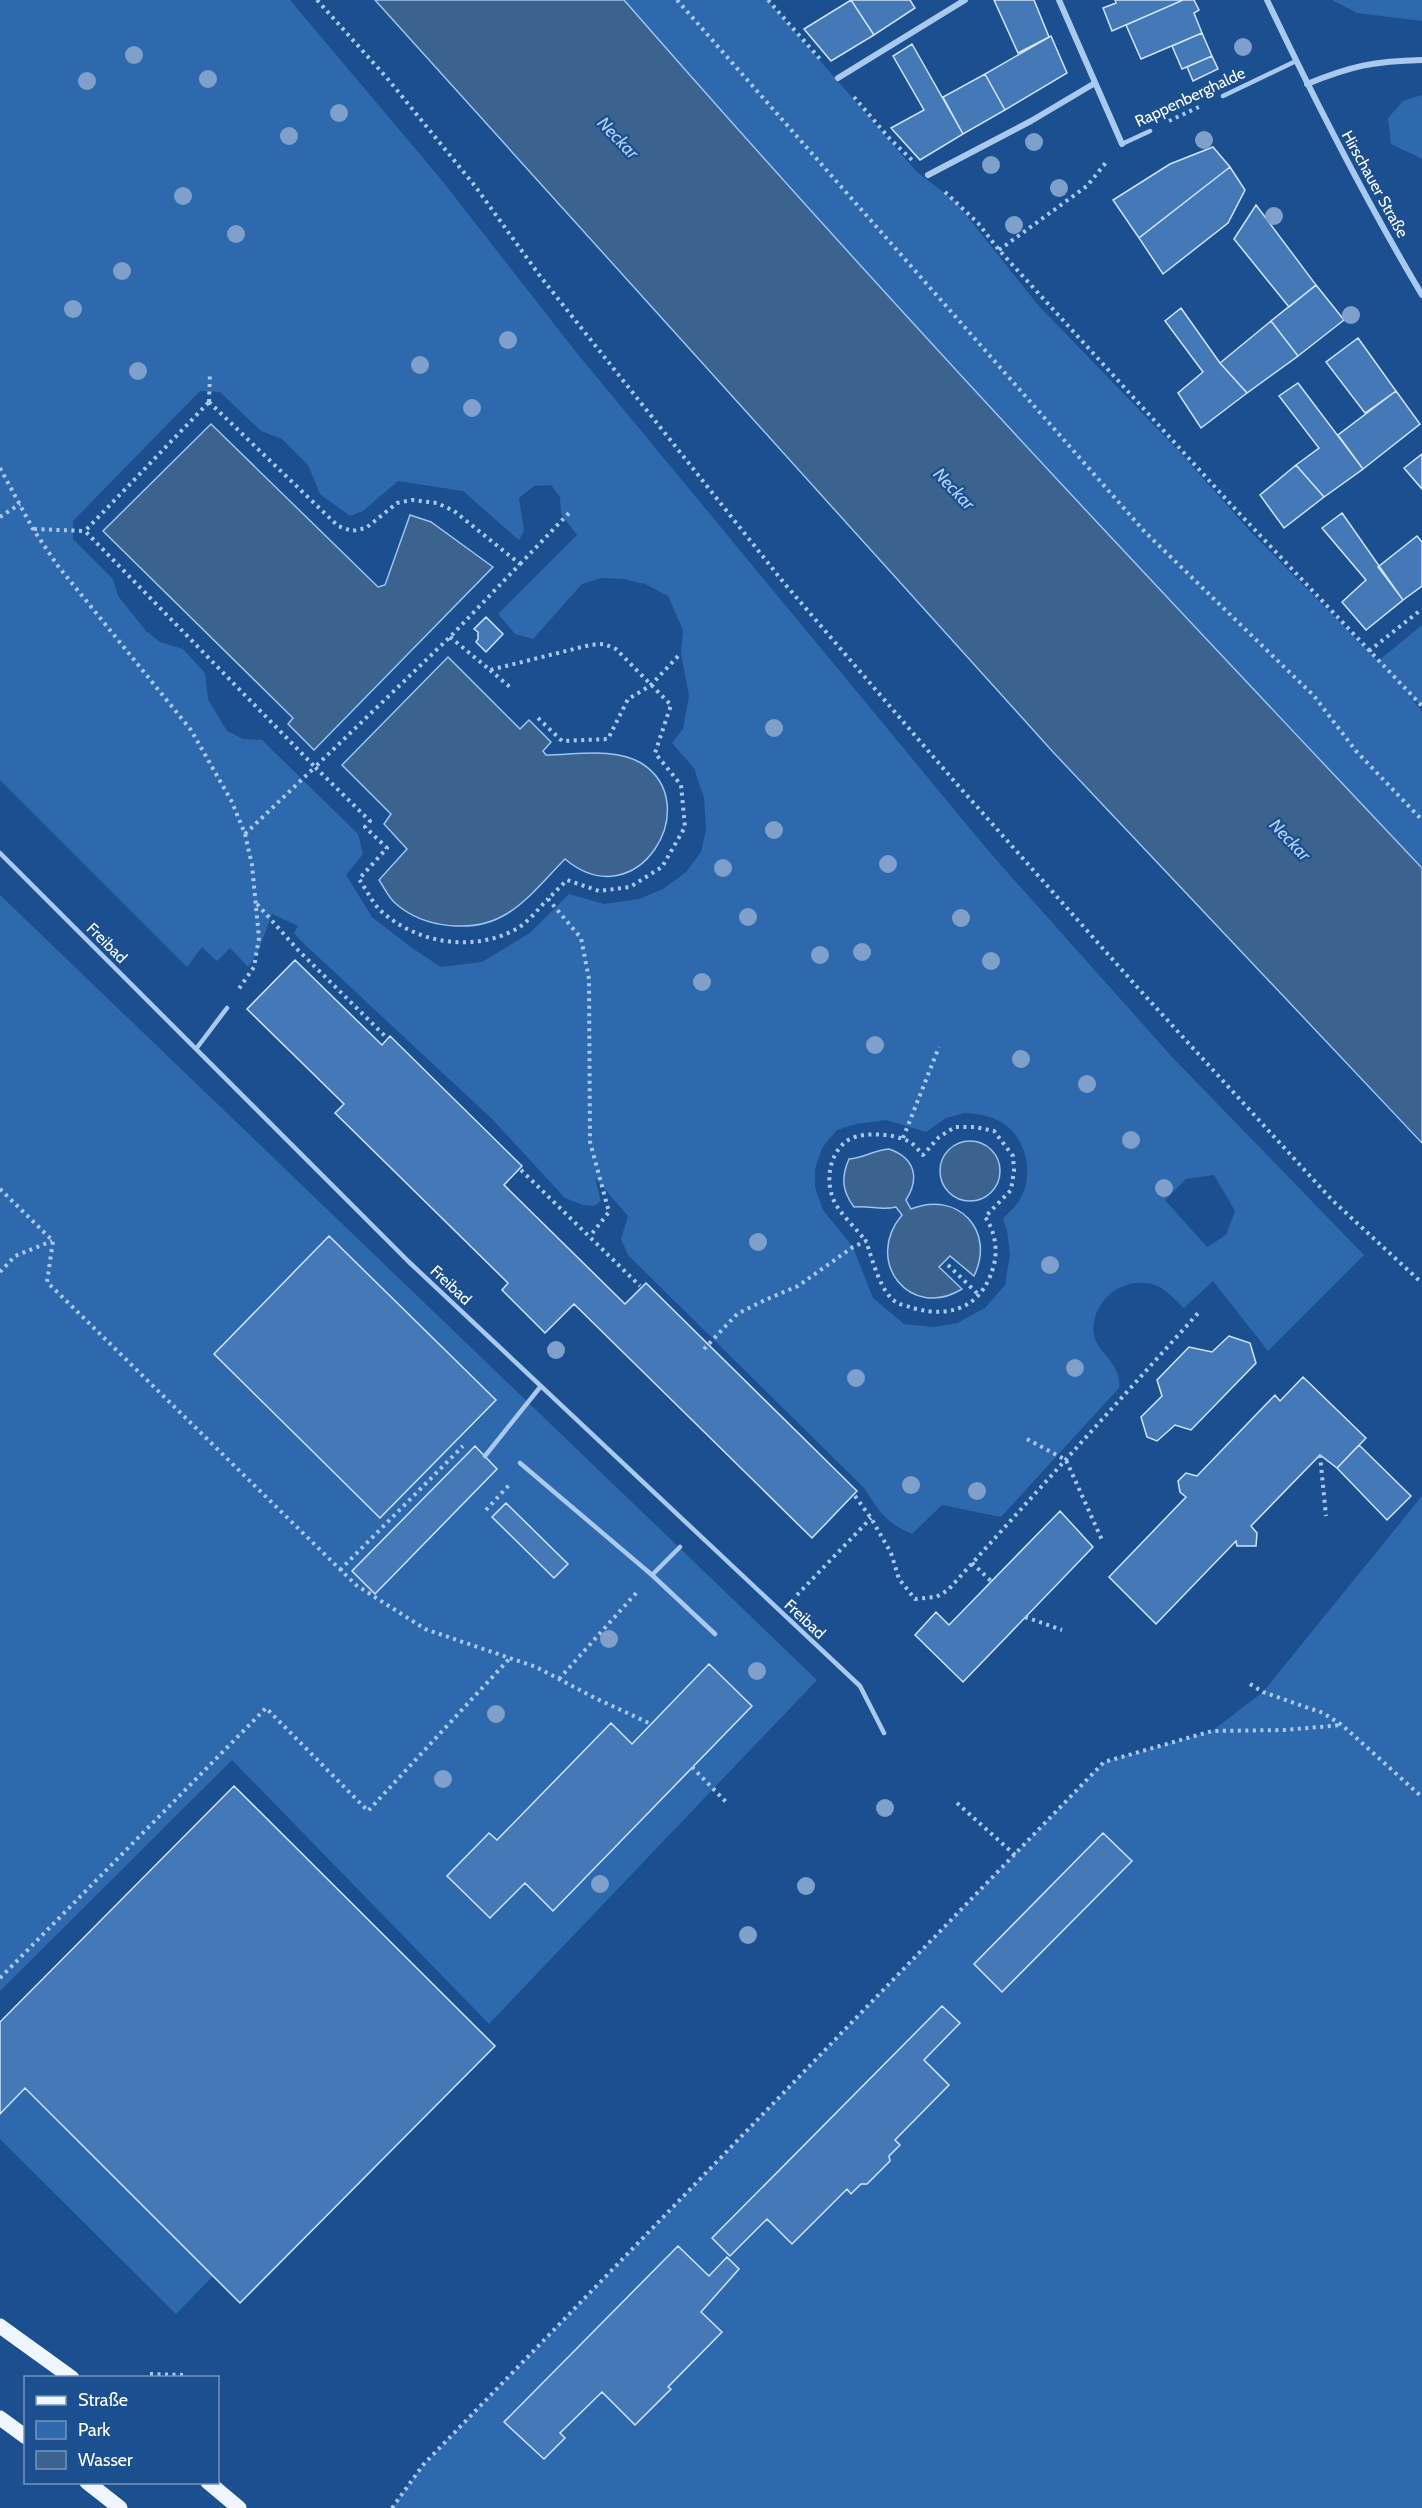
<svg xmlns="http://www.w3.org/2000/svg" width="1422" height="2508" font-family="Cabin,sans-serif">
<style>
.green{fill:#2e69ad;fill-rule:evenodd}
.water{fill:#3c6290;stroke:#9cc4f0;stroke-width:1.5}
.building{fill:#4478b7;stroke:#cfe3fa;stroke-width:1.5}
.lines{fill:none;stroke-linecap:round;stroke-linejoin:round}
.path{stroke:#a9c9ee;stroke-width:4;stroke-dasharray:3 4.5;stroke-linecap:butt}
.lane{stroke:#a9c9ee;stroke-width:4.5}
.street{stroke:#a9c9ee;stroke-width:6}
.primary{stroke:#f0f6ff;stroke-width:15}
.tree{fill:#7ea0ca}
.labels{text-anchor:middle;dominant-baseline:central;stroke-width:4.5;stroke-linejoin:round;paint-order:stroke}
.street-label{font-size:16px;fill:#fff;stroke:#1b4f8f}
.water-label{font-size:18px;font-style:italic;fill:#b5d3f5;stroke:#1b4f8f}
</style>
<rect width="100%" height="100%" fill="#1b4f8f"/>
<path class="green" d="M0 0H290L440 178 576 352 991 854 1173 1058 1364 1255 1268 1351 1213 1281 1184 1308C1176 1301 1165 1288 1155 1285 1128 1276 1099 1294 1094 1322 1088 1352 1123 1359 1119 1388L1001 1517 942 1505 912 1534C886 1523 879 1511 864 1488L628 1255 621 1239 628 1216 595 1178 601 1201 594 1206 583 1205 565 1198 492 1119 300 940 294 933 298 926 272 914 258 952 248 967 230 948 217 961 202 947 187 967 0 780ZM200 391 220 392 261 431 282 439 308 465 320 494 350 516 363 511 398 481 463 491 519 540 524 531 519 498 534 486 551 485 560 497 561 514 577 535 498 614 515 634 533 639 582 584 601 578 624 579 645 584 668 596 683 630 681 653 689 696 683 729 672 743 694 768 704 798 706 830 701 852 686 872 663 889 639 899 604 904 569 894 530 933 482 962 441 967 412 948 372 917 346 875 363 854 358 834 262 740 243 739 227 731 208 699 205 673 183 649 160 642 146 631 118 596 113 579 73 539V521ZM965 1113C976 1114 987 1115 997 1120 1026 1133 1036 1175 1019 1201 1015 1208 1008 1213 1003 1219L1007 1230 1010 1255 1005 1285 985 1308 957 1323 934 1327 904 1324 873 1298 853 1247 823 1210 815 1187V1169L822 1148 837 1130 856 1124 886 1120 926 1132 946 1118ZM1214 1175 1235 1211 1226 1235 1207 1247 1165 1200 1186 1179Z
M624 0H767L917 172 955 201 1038 305 1178 450 1250 531 1378 661 1422 625V707L1405 691 1422 711V868C1152 582 882 296 624 0Z
M1332 0H1422V21L1357 13Z
M1422 95V159L1391 144 1388 118 1403 101Z
M0 895 817 1680 489 2024 232 1760 0 1991Z
M1422 1496V2508H392L423 2465 1104 1762 1212 1731 1263 1692Z
M25 2088 213 2276 176 2314 0 2139V2114Z"/>
<path class="water" d="M375 0H624C882 296 1152 582 1422 868V1143L1053 752Z
M211 424 378 587 385 585 410 515 431 522 493 567 314 750 288 724 293 718 103 531Z
M448 657 520 729 529 720 551 742 543 751 546 755C575 755 615 747 641 763 707 804 637 920 565 859 547 877 530 899 508 913 475 934 424 929 395 903 388 897 384 887 379 880L407 849 384 824 391 814 342 765Z
M940 1171a30 30 0 1 1 60 0a30 30 0 1 1-60 0Z
M889 1149C915 1158 920 1178 906 1200L911 1209C958 1190 996 1231 974 1276L950 1256 939 1267 962 1289C910 1321 863 1261 902 1215L896 1207C880 1211 870 1205 854 1207 842 1191 841 1177 849 1159 864 1158 874 1150 889 1149Z"/>
<path class="building" d="M851 0H910L915 8 874 35Z
M851 0 874 35 831 61 804 29Z
M994 0H1034L1049 37 1018 53Z
M1115 0H1183L1112 31 1103 8 1116 3Z
M1183 0H1194L1199 10 1194 13 1202 33 1141 59 1126 25Z
M1202 33 1212 56 1182 69 1172 46Z
M1051 36 1067 73 1005 110 985 74Z
M912 44 963 134 920 160 891 128 924 110 893 56Z
M1212 56 1218 69 1193 81 1187 67Z
M985 74 1005 110 963 134 943 97Z
M1213 147 1230 167 1139 238 1113 200 1170 164Z
M1230 167 1245 190 1228 223 1163 274 1139 238Z
M1256 205 1316 285 1289 307 1234 239Z
M1316 285 1344 320 1298 356 1271 321Z
M1181 308 1220 363 1247 393 1201 428 1178 393 1203 372 1165 321Z
M1271 321 1298 356 1247 393 1220 363Z
M1358 338 1396 391 1365 413 1326 362Z
M1298 383 1363 469 1324 497 1296 465 1319 448 1279 396Z
M1396 391 1420 424 1363 469 1338 435Z
M1422 454V489L1404 468Z
M1296 465 1324 497 1284 528 1260 495Z
M1342 513 1403 600 1366 630 1342 602 1366 580 1322 528Z
M1417 536 1422 542V586L1403 600 1378 567Z
M486 617 503 634 486 652 476 642 478 639V632L474 629Z
M295 960 382 1045 390 1036 522 1166 504 1185 625 1304 646 1283 857 1491 812 1538 574 1304 545 1333 502 1290 508 1283 335 1113 344 1104 247 1009Z
M329 1236 496 1400 380 1518 214 1354Z
M1229 1336 1250 1343 1256 1363 1191 1430 1175 1425 1157 1441 1147 1437 1141 1417 1162 1396 1157 1380 1189 1347 1212 1352Z
M1303 1377 1366 1438 1337 1468 1320 1455 1251 1526 1257 1533 1256 1546H1237L1236 1541 1156 1624 1109 1577 1186 1497 1180 1492 1178 1481 1186 1473 1197 1476 1275 1395 1280 1401Z
M1359 1445 1411 1496 1387 1520 1337 1468Z
M475 1446 497 1469 375 1594 352 1571Z
M506 1503 568 1564 554 1578 492 1517Z
M1060 1511 1093 1547 963 1682 915 1635 936 1612 949 1625Z
M709 1664 752 1706 553 1911 525 1883 490 1918 447 1876 489 1833 497 1840 611 1723 632 1744Z
M234 1786 495 2046 240 2303 25 2088 0 2114V2022Z
M1103 1833 1132 1861 1002 1992 974 1964Z
M942 2006 960 2023 924 2060 949 2085 895 2140 900 2145 889 2156 890 2161 867 2184H861L851 2194 847 2189 792 2244 767 2219 730 2256 712 2238Z
M678 2246 709 2276 727 2257 739 2269 701 2312 722 2332 668 2387 671 2389 635 2425 602 2392 560 2433 565 2438 544 2459 504 2422Z"/>
<g class="lines">
<path class="path" d="M317 0 387 78 475 186 540 276 784 583 955 782 1138 988 1332 1200 1422 1283
M677 0 1144 531 1314 696 1356 751 1422 820
M768 0 821 60
M854 97 890 139 912 160
M1169 121 1203 105
M945 192 978 223 999 250 1236 510 1422 706
M999 250 1087 186 1108 160
M209 402 338 526 352 531 366 528 397 503 412 500 437 503 454 511 520 564 450 637 315 767 85 531Z
M209 402 210 372
M0 468 33 529 58 566 191 730 232 802 245 834 252 865 259 938 254 967 238 990
M0 517 20 504
M34 529 85 531
M520 564 569 513
M450 637 490 670 590 645 604 644 616 649 671 705 655 753 681 785 685 827 662 867 630 887 599 891 567 880 548 899 581 938 589 979 590 1142 609 1212 590 1236
M1369 651 1422 609
M490 670 511 688
M538 718 562 741 608 739 628 699 650 686 681 653
M245 834 315 767 370 821 365 827 387 848 359 879C366 889 372 902 380 910 416 944 475 953 518 928 529 921 539 908 548 899
M257 904 298 950 387 1038
M903 1138 939 1047
M521 1170 640 1286
M0 1189 53 1241 47 1282 356 1585 425 1629 536 1667 595 1698 651 1724
M948 1265 980 1296
M0 1272 15 1256 52 1241
M704 1349 737 1314 765 1300 798 1286 853 1247 866 1241C872 1258 880 1292 896 1302 900 1305 908 1306 913 1308 956 1320 986 1303 995 1260 997 1246 994 1229 985 1217L1011 1190 1014 1171 1013 1156 994 1131 975 1127H955L939 1137 923 1155C919 1151 915 1145 910 1142 894 1133 856 1130 843 1144 828 1159 826 1183 834 1201 838 1211 858 1231 866 1241
M1027 1439 1066 1460 1102 1540
M1320 1455 1326 1516
M855 1496 871 1518 891 1553 899 1579 915 1599 936 1597 948 1590 1200 1311
M486 1510 510 1484
M972 1563 992 1582
M340 1570 463 1446
M797 1595 871 1518
M1025 1617 1062 1630
M559 1679 638 1591
M1250 1684 1263 1692 1323 1713 1342 1725 1422 1797
M692 1767 727 1803
M957 1803 1015 1855
M0 1978 266 1708 368 1811 510 1658
M150 2374 186 2375
M392 2508 423 2465 1104 1762 1212 1731 1285 1730 1342 1725"/>
<path class="lane" d="M1223 96 1296 61
M1122 144 1150 131
M0 853 409 1262 860 1686 884 1733
M196 1049 227 1008
M485 1456 541 1386
M520 1463 652 1575 715 1634
M652 1575 680 1547"/>
<path class="street" d="M1059 0 1122 144
M1267 0C1315 101 1365 199 1422 295
M838 78 965 0
M1307 84C1351 66 1374 61 1422 60
M928 175 1031 121 1095 83"/>
<path class="primary" d="M0 2326 72 2378
M0 2418 26 2437
M87 2482 120 2508
M208 2482 239 2508"/>
</g>
<g class="tree">
<circle cx="1243" cy="47" r="9"/>
<circle cx="134" cy="55" r="9"/>
<circle cx="208" cy="79" r="9"/>
<circle cx="87" cy="81" r="9"/>
<circle cx="339" cy="113" r="9"/>
<circle cx="289" cy="136" r="9"/>
<circle cx="1204" cy="140" r="9"/>
<circle cx="1034" cy="142" r="9"/>
<circle cx="991" cy="165" r="9"/>
<circle cx="1059" cy="188" r="9"/>
<circle cx="183" cy="196" r="9"/>
<circle cx="1274" cy="216" r="9"/>
<circle cx="1014" cy="225" r="9"/>
<circle cx="236" cy="234" r="9"/>
<circle cx="122" cy="271" r="9"/>
<circle cx="73" cy="309" r="9"/>
<circle cx="1351" cy="315" r="9"/>
<circle cx="508" cy="340" r="9"/>
<circle cx="420" cy="365" r="9"/>
<circle cx="138" cy="371" r="9"/>
<circle cx="472" cy="408" r="9"/>
<circle cx="774" cy="728" r="9"/>
<circle cx="774" cy="830" r="9"/>
<circle cx="888" cy="864" r="9"/>
<circle cx="723" cy="868" r="9"/>
<circle cx="748" cy="917" r="9"/>
<circle cx="961" cy="918" r="9"/>
<circle cx="862" cy="952" r="9"/>
<circle cx="820" cy="955" r="9"/>
<circle cx="991" cy="961" r="9"/>
<circle cx="702" cy="982" r="9"/>
<circle cx="875" cy="1045" r="9"/>
<circle cx="1021" cy="1059" r="9"/>
<circle cx="1087" cy="1084" r="9"/>
<circle cx="1131" cy="1140" r="9"/>
<circle cx="1164" cy="1188" r="9"/>
<circle cx="758" cy="1242" r="9"/>
<circle cx="1050" cy="1265" r="9"/>
<circle cx="556" cy="1350" r="9"/>
<circle cx="1075" cy="1368" r="9"/>
<circle cx="856" cy="1378" r="9"/>
<circle cx="911" cy="1485" r="9"/>
<circle cx="977" cy="1491" r="9"/>
<circle cx="609" cy="1639" r="9"/>
<circle cx="757" cy="1671" r="9"/>
<circle cx="496" cy="1714" r="9"/>
<circle cx="443" cy="1779" r="9"/>
<circle cx="885" cy="1808" r="9"/>
<circle cx="600" cy="1884" r="9"/>
<circle cx="806" cy="1886" r="9"/>
<circle cx="748" cy="1935" r="9"/>
</g>
<g class="labels">
<g class="street-label">
<text transform="translate(1190 97) rotate(-25)">Rappenberghalde</text>
<text transform="translate(1375 184) rotate(61)">Hirschauer Straße</text>
<text transform="translate(107 943) rotate(45)">Freibad</text>
<text transform="translate(451 1285) rotate(43)">Freibad</text>
<text transform="translate(805 1619) rotate(43)">Freibad</text>
</g>
<g class="water-label">
<text transform="translate(618 138) rotate(46)">Neckar</text>
<text transform="translate(954 489) rotate(46)">Neckar</text>
<text transform="translate(1290 840) rotate(46)">Neckar</text>
</g>
</g>
<rect x="24" y="2376" width="195" height="108" fill="#1b4f8f" stroke="#7695bc" stroke-width="1.5"/>
<rect x="36" y="2396" width="30" height="9" fill="#f0f6ff" stroke="#7695bc" stroke-width="1.5"/>
<text x="78" y="2406" font-size="18" fill="#ffffff">Straße</text>
<rect x="36" y="2421" width="30" height="18" fill="#2e69ad" stroke="#7695bc" stroke-width="1.5"/>
<text x="78" y="2436" font-size="18" fill="#ffffff">Park</text>
<rect x="36" y="2451" width="30" height="18" fill="#3c6290" stroke="#7695bc" stroke-width="1.5"/>
<text x="78" y="2466" font-size="18" fill="#ffffff">Wasser</text>
</svg>
